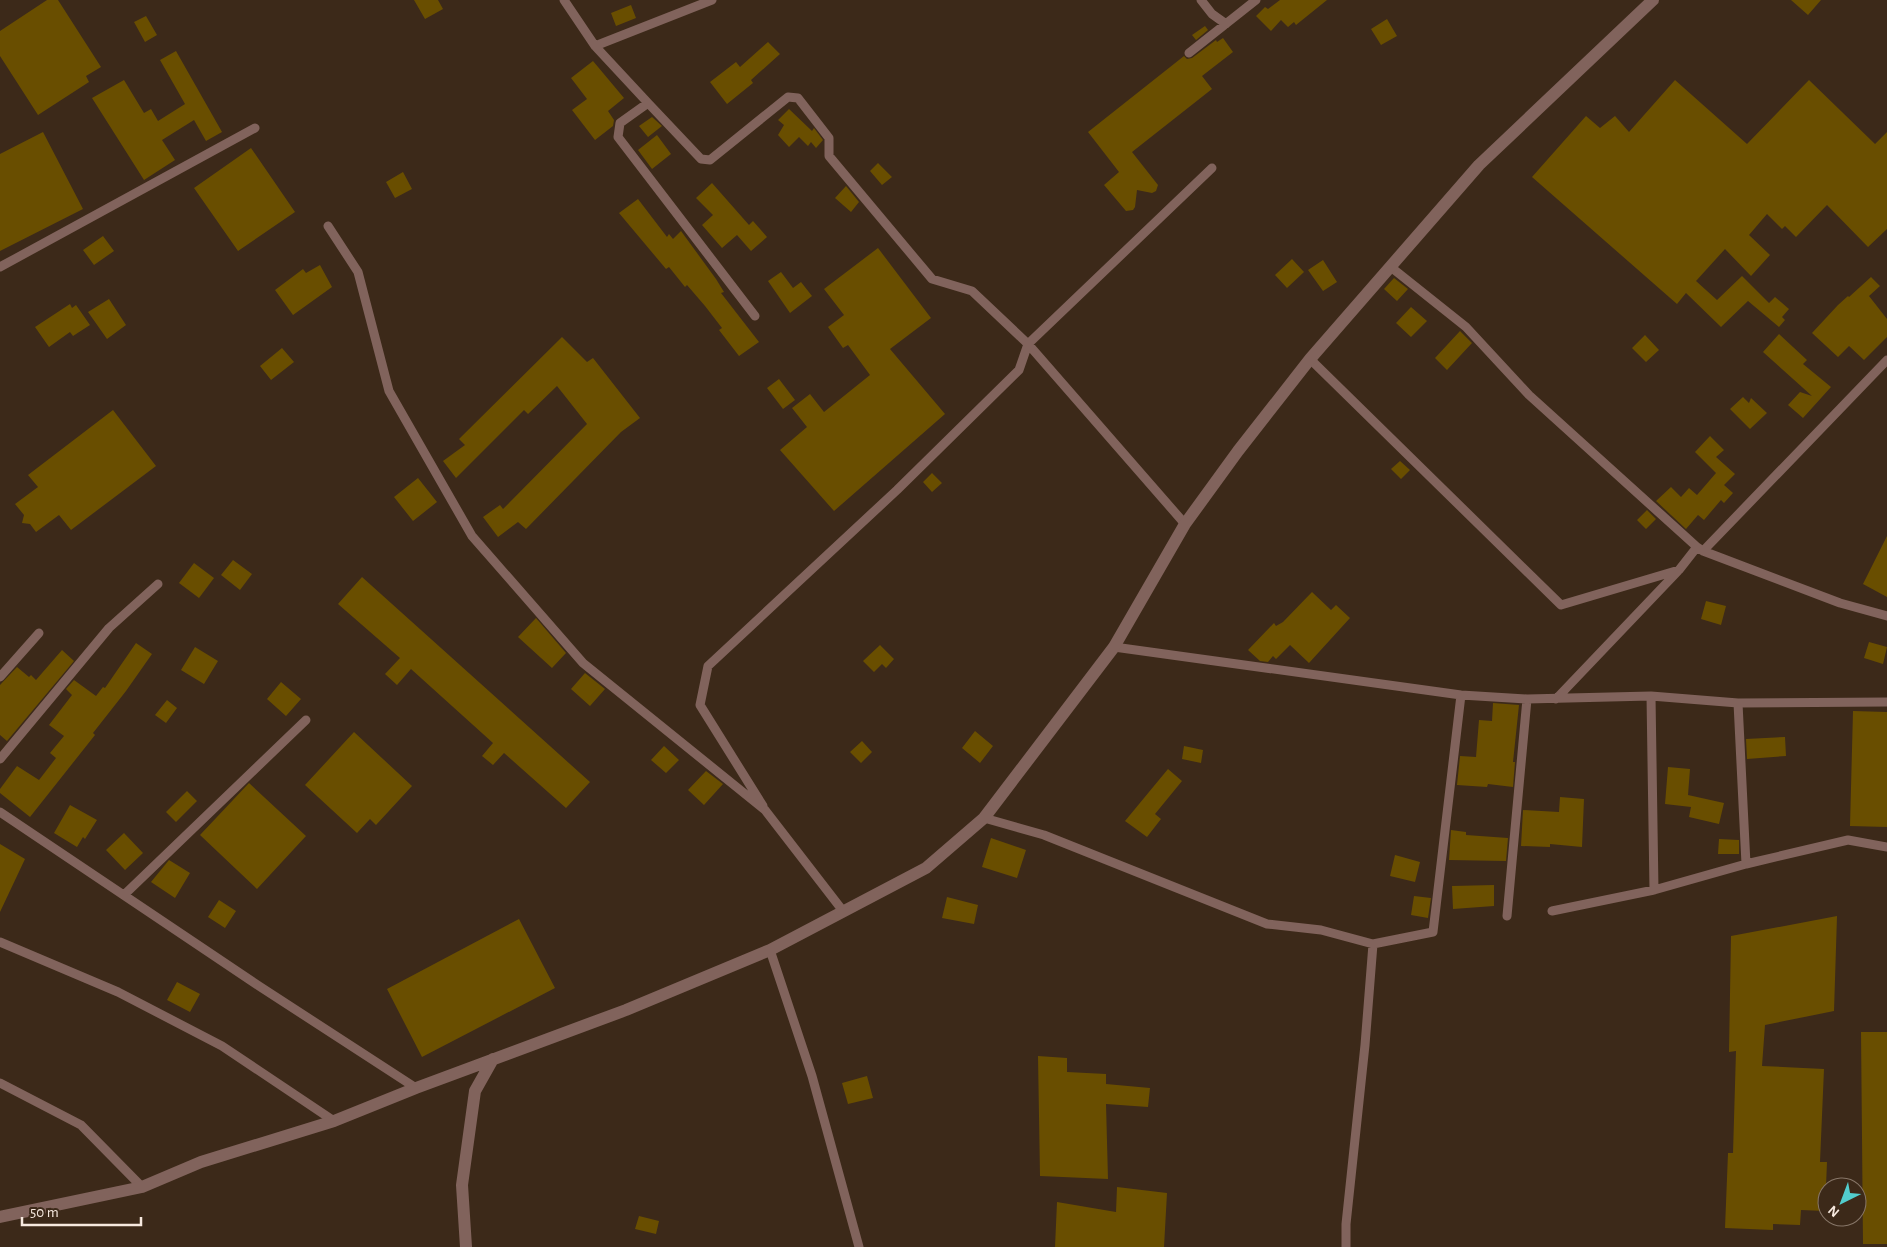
<svg xmlns="http://www.w3.org/2000/svg" width="1887" height="1247" font-family="'Alegreya Sans',sans-serif">
<style>
.building{fill:#694e00}
.lines{fill:none;stroke-linecap:round;stroke-linejoin:round}
.service{stroke:#81635c;stroke-width:9}
.minor{stroke:#81635c;stroke-width:12}
</style>
<rect width="100%" height="100%" fill="#3c2919"/>
<path class="building" d="M47 0H58L101 67 86 76 89 82 38 115 0 56V31Z
M414 0H438L443 9 425 19Z
M1280 0H1327L1296 25 1294 22 1288 27 1281 20 1271 31 1256 16 1265 7 1268 9Z
M1791 0H1821L1808 15Z
M631 5 636 18 616 26 611 13Z
M146 16 157 35 145 42 134 22Z
M1387 19 1397 36 1381 45 1371 29Z
M1205 26 1208 30 1196 40 1192 35Z
M1223 38 1233 52 1202 76 1212 89 1132 152 1158 185 1156 191 1152 193 1137 190 1135 207 1133 210 1126 211 1104 185 1119 172 1088 132 1184 56 1187 59 1192 58 1216 40 1217 42Z
M768 42 780 54 751 80 753 83 727 104 710 82 736 62 740 67Z
M176 51 222 132 206 141 194 120 162 140 175 160 144 180 92 98 124 80 144 113 151 109 158 121 185 104 160 60Z
M593 61 624 98 608 111 614 120 613 126 595 140 572 110 587 99 571 78Z
M1675 80 1747 144 1809 80 1875 144 1887 132V229L1868 247 1827 205 1796 237 1785 226 1782 229 1767 214 1749 235 1770 255 1751 276 1725 249 1696 281 1717 300 1742 276 1769 303 1775 297 1789 309 1782 317 1785 320 1779 327 1748 301 1721 327 1686 293 1677 304 1532 177 1586 116 1600 128 1615 116 1629 132Z
M789 109 812 131 814 128 823 140 816 148 811 142 808 146 799 137 789 147 778 135 784 125 778 120Z
M652 117 662 126 648 137 639 126Z
M43 132 83 209 0 251V154Z
M657 135 671 154 652 169 638 150Z
M251 148 295 212 238 251 194 188Z
M878 163 892 177 882 185 870 171Z
M403 172 412 189 395 198 386 182Z
M712 183 749 225 753 221 767 237 751 251 737 235 722 248 702 225 713 215 696 198Z
M846 186 859 202 851 212 835 198Z
M638 199 667 237 669 234 673 239 681 231 716 279 724 292 721 293 759 342 739 356 719 330 722 328 705 306 687 285 685 287 669 267 666 269 619 213Z
M103 236 114 251 94 265 83 250Z
M878 248 931 318 890 349 945 414 834 511 780 450 807 427 792 408 810 394 824 412 870 375 848 345 843 348 828 327 844 315 824 289Z
M1292 259 1304 272 1287 288 1275 275Z
M1323 260 1337 282 1323 291 1308 270Z
M320 265 332 287 293 315 275 290 303 269 306 273Z
M781 272 793 288 801 282 812 296 790 313 768 281Z
M1871 277 1880 286 1869 296 1887 319V337L1864 360 1849 346 1838 357 1812 333 1838 305 1848 296 1849 297Z
M1394 278 1408 289 1397 301 1384 289Z
M109 299 126 325 107 339 88 312Z
M70 304 72 308 76 305 90 325 73 336 70 332 49 347 35 327Z
M1411 307 1427 321 1411 337 1396 323Z
M1460 331 1472 343 1447 370 1435 358Z
M1779 334 1807 360 1803 364 1831 387 1803 418 1788 405 1800 392 1812 396 1763 352Z
M1645 335 1659 350 1646 362 1632 348Z
M562 337 587 362 593 358 640 418 621 432 526 529 518 522 498 537 483 517 500 505 503 509 587 424 557 386 528 414 524 410 456 478 443 461 465 445 459 439Z
M282 348 294 362 271 380 260 366Z
M779 379 795 400 783 409 767 388Z
M1743 397 1749 403 1751 398 1767 413 1750 429 1730 409Z
M113 410 156 466 71 530 59 515 36 532 30 524 22 523 24 515 15 504 38 487 28 475Z
M1710 436 1724 450 1716 457 1735 474 1724 485 1733 493 1724 503 1721 500 1704 520 1698 515 1686 529 1656 501 1671 487 1681 497 1689 488 1697 495 1716 473 1695 452Z
M1400 461 1410 470 1401 479 1391 469Z
M932 473 942 483 932 492 923 482Z
M418 478 437 502 413 521 394 497Z
M1647 510 1656 519 1646 529 1637 520Z
M1887 536V597L1863 584Z
M233 560 252 574 240 590 221 575Z
M194 563 214 578 199 598 179 583Z
M362 577 590 782 566 808 504 753 493 765 482 756 493 743 411 669 397 685 385 674 400 658 338 604Z
M1312 592 1331 610 1336 605 1350 618 1309 663 1290 645 1276 659 1273 656 1268 662 1260 661 1248 650 1274 623 1276 626 1283 622Z
M1706 601 1726 606 1721 625 1701 619Z
M536 618 566 653 552 668 518 637Z
M1869 642 1887 647 1883 664 1864 658Z
M136 643 152 654 126 691 93 733 95 735 30 817 0 793V789L17 766 39 780 56 758 50 753 64 736 49 725 72 695 66 689 74 680 96 696 103 687 105 688Z
M880 645 894 659 886 668 882 664 874 672 863 661Z
M195 647 218 661 204 684 181 670Z
M62 650 74 661 7 741 0 735V685L17 667 29 677 31 675 36 680Z
M585 673 605 689 590 706 571 689Z
M281 682 301 699 286 716 267 699Z
M167 700 177 708 166 723 155 715Z
M1493 703 1519 705 1513 762H1515L1513 787 1488 784 1487 787 1457 785 1460 756 1476 757 1479 720 1492 721Z
M1853 711 1887 712V827L1850 826Z
M975 731 993 746 980 763 962 748Z
M354 732 412 786 376 825 370 819 357 833 305 785Z
M1785 737 1786 756 1747 759 1746 739Z
M862 741 872 752 861 763 850 752Z
M664 746 679 760 666 773 651 760Z
M1184 746 1203 750 1201 763 1182 759Z
M1668 767 1690 769 1688 795 1724 803 1719 824 1689 817 1691 807 1665 804Z
M1168 769 1182 781 1155 814 1161 819 1147 837 1125 821Z
M706 771 723 784 704 805 688 790Z
M249 783 306 836 257 889 200 835Z
M187 791 197 801 176 822 166 812Z
M1560 797 1584 799 1582 847 1550 844V847L1521 846 1523 810 1559 812Z
M70 805 97 820 85 839 83 837 77 847 54 833Z
M1451 830 1466 832V835L1508 838 1506 861 1449 860Z
M124 833 143 853 125 870 106 850Z
M991 838 1026 850 1017 878 982 867Z
M1719 839 1739 840V854H1718Z
M0 844 25 859 0 912Z
M1395 855 1420 862 1415 882 1390 876Z
M169 860 190 873 175 898 151 882Z
M1494 885V906L1453 909 1452 886Z
M1414 896 1431 898 1428 918 1411 915Z
M947 897 978 905 974 924 942 918Z
M219 900 236 911 225 928 208 917Z
M1837 916 1834 1011 1765 1025 1762 1066 1824 1069 1820 1162H1827L1825 1211 1801 1210 1800 1225 1773 1224V1230L1725 1228 1728 1153H1733L1736 1051 1729 1052 1731 936Z
M519 919 555 988 422 1057 387 989Z
M177 982 200 994 190 1012 167 1000Z
M1861 1032H1887V1244H1863Z
M1038 1056 1067 1058V1072L1106 1074V1084L1150 1088 1148 1107 1106 1104 1108 1179 1040 1176Z
M867 1076 873 1098 848 1104 842 1083Z
M1117 1187 1167 1193 1164 1247H1055L1057 1202 1116 1212Z
M639 1216 659 1221 656 1234 635 1229Z"/>
<g class="lines">
<path class="service" d="M564 0 595 46 648 103 620 123 618 137 755 316
M1201 0 1212 14 1226 24
M595 46 712 0
M1189 53 1256 0
M648 103 701 159 710 160 788 97 798 98 829 138V156L932 279 972 291 1028 344 1185 524
M328 226 358 272 389 391 472 536 583 663 765 810 843 911
M0 267 255 128
M1392 268 1466 327 1529 395 1697 547
M1310 359 1561 605 1679 570
M1703 551 1840 603 1887 616
M1114 647 1461 695 1527 699 1651 696 1738 703 1887 702
M0 677 39 633
M1651 696 1654 890
M1556 699 1679 570 1697 547 1703 551 1887 360
M0 759 109 628 158 584
M763 806 700 705 708 666 897 490 1019 370 1028 344 1212 168
M0 812 259 986 416 1088
M984 818 1044 835 1267 924 1321 930 1373 944
M1746 864 1848 840 1887 847
M125 894 306 720
M1552 911 1654 890 1746 864 1738 703
M1507 916 1527 699
M0 942 118 992 222 1046 334 1121
M770 950 812 1076 859 1247
M0 1083 81 1125 142 1187
M1346 1247V1224L1365 1045 1373 944 1433 932 1461 695"/>
<path class="minor" d="M0 1217 142 1187 201 1162 334 1121 416 1088 626 1010 770 950 926 868 984 818 1114 647 1185 524 1238 451 1310 359 1479 165 1653 0
M466 1247 462 1185 475 1091 493 1059"/>
</g>
<g transform="translate(1842 1202) rotate(222)"><circle r="24" fill="#3c2919" stroke="#877668"/>
<path d="M0-4L9 19L0 12L-9 19Z" fill="#52cdcd"/>
<text y="-8" font-size="14" font-weight="bold" text-anchor="middle" fill="#f7e9df">N</text>
</g>
<path d="M22 1217v8h119v-8" fill="none" stroke="#f7e9df" stroke-width="2.5"/>
<text x="30" y="1217" font-size="15" fill="#f7e9df" stroke="#3c2919" stroke-width="4" paint-order="stroke">50 m</text>
</svg>
